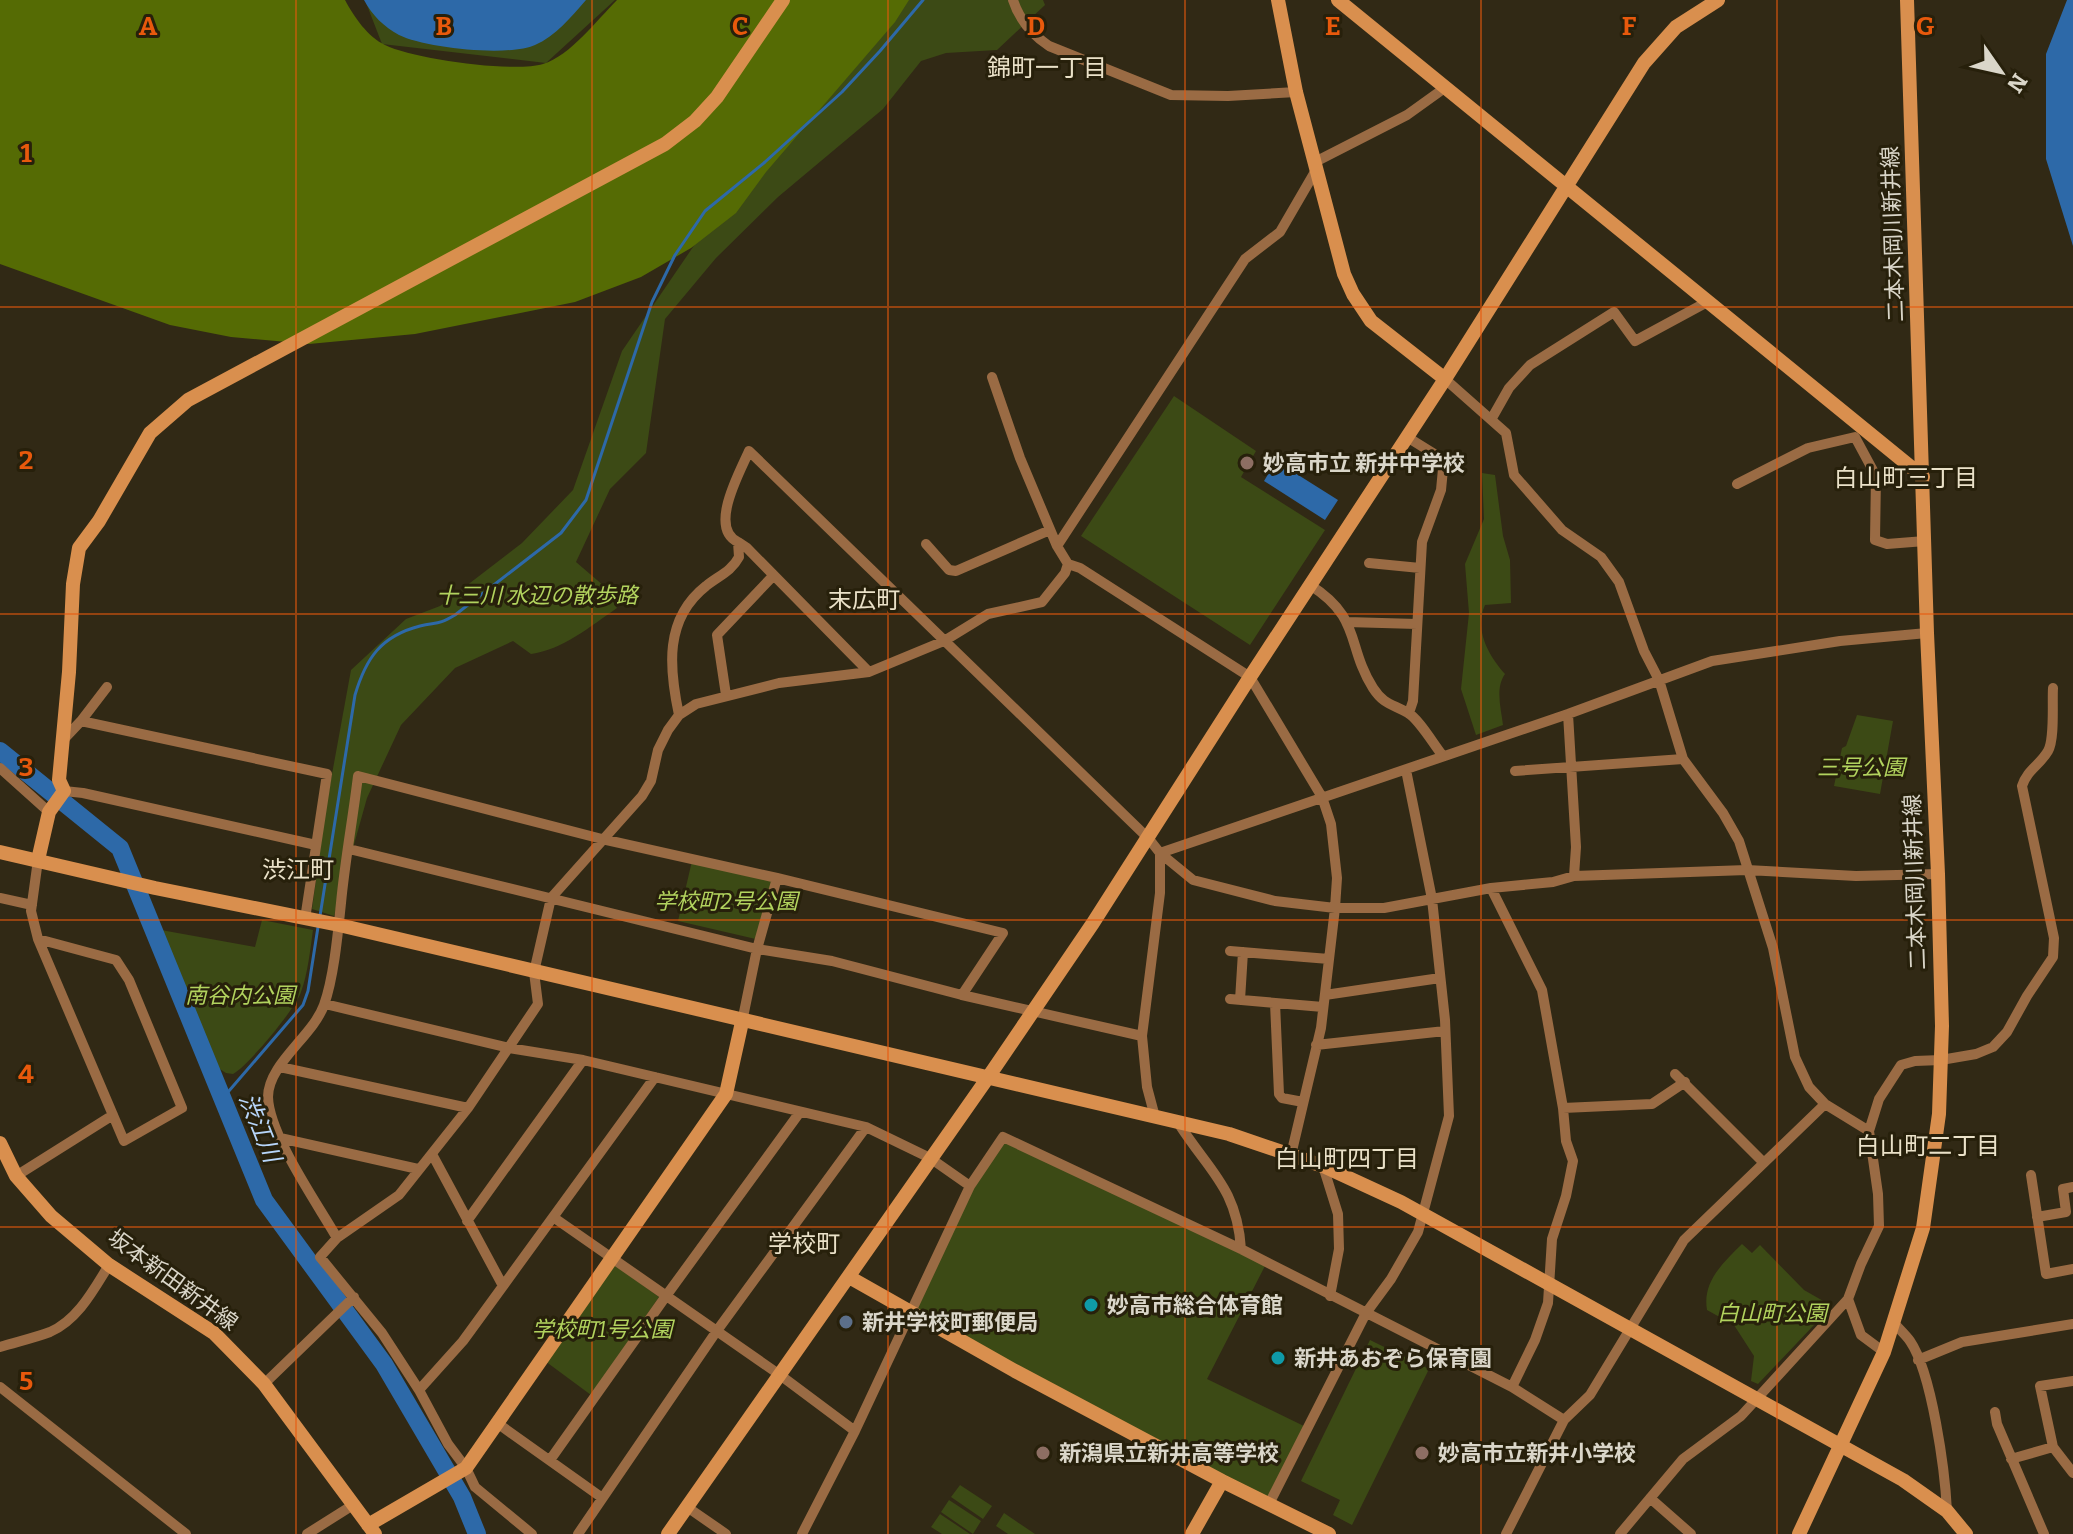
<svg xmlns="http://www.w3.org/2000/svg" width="2073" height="1534" font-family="Bitter,'Noto Sans JP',serif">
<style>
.green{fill:#3c4a15}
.forest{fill:#556b04}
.water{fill:#2d69a8}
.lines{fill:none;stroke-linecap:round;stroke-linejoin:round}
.stream{stroke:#2d69a8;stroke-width:3}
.river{stroke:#2d69a8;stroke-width:18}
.street{stroke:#9a6b44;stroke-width:10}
.secondary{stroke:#d98f4e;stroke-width:14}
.grid{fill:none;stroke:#e8590c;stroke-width:2;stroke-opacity:0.55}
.education-dot{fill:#8d6e63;stroke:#27200b;stroke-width:3}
.culture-dot{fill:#0f9aa8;stroke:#27200b;stroke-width:3}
.service-dot{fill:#5c6f8a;stroke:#27200b;stroke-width:3}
.labels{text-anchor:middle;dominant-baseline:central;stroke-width:6;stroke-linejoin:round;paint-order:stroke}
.street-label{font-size:22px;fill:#dad6c9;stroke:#27200b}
.poi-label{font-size:22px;font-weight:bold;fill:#dad6c9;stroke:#27200b;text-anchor:start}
.park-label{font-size:22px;font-style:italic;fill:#b2d35e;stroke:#27200b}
.neighbourhood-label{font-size:24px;fill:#eae1c8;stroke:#27200b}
.water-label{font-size:24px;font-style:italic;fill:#b7d5f9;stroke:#27200b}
.grid-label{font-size:26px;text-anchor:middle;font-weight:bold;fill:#e8590c;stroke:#27200b;stroke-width:6;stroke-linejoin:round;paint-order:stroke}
</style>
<rect width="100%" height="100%" fill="#312915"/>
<path class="green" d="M365 0H615L546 63 382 44Z
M899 0H1043L1045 5 997 50 946 53 921 61 883 109 778 197 716 258 665 319 646 453 610 489 576 562 604 586 617 608C591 626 562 650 531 654L513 641 455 668 401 725 367 798 334 916 312 909 326 807 351 670 406 619 440 606 522 543 573 490 622 351 736 184Z
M1174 396 1256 451 1241 477 1325 530 1250 645 1081 536Z
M1482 473 1495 475 1503 536 1510 560 1511 603 1485 605C1474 629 1488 655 1505 674 1495 688 1501 708 1503 725L1476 735 1461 689 1469 613 1465 564 1484 519Z
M1857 715 1893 721 1880 794 1834 786 1842 748 1846 746Z
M692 861 774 880 760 940 678 921Z
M262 920 313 930C310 951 308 973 301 992 296 1008 248 1066 233 1074L226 1073 215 1066 161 930 255 947Z
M1003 1137 1267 1262 1207 1379 1308 1428 1269 1504 910 1310 970 1186Z
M1742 1244 1752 1253 1760 1245 1804 1290 1832 1306 1758 1384 1751 1381 1754 1356 1734 1325 1707 1310C1702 1281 1724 1262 1742 1244Z
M612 1263 659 1297 591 1395 545 1361Z
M1370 1340 1429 1369 1352 1525 1333 1515 1340 1500 1301 1481Z
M960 1485 992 1506 983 1519 951 1497Z
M949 1500 981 1521 973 1534 941 1512Z
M1004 1513 1035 1534H1008L996 1526Z
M940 1514 970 1534H942L931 1527Z"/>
<path class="forest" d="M0 0H345C354 17 368 37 385 45 413 59 513 73 543 64 570 56 597 20 617 0H909L895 22 766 172 736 213 691 248 641 277 575 302 415 334 309 344 231 337 170 325 0 264Z"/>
<path class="water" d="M364 0H586C571 17 556 36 535 45 508 57 425 48 399 35 384 27 372 15 364 0Z
M2067 0H2073V246L2046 159V54Z
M1276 461 1338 500 1325 520 1264 481Z"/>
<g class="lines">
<path class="stream" d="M320 916 355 695C366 658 381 636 420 626 438 622 438 625 455 615L561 533 586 500 652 302 675 255 705 211 765 162 842 92 880 51 923 0
M222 1099 303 1005 308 991 318 927"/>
<path class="river" d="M0 751 120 848 264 1200 384 1364 462 1497 477 1534"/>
<path class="street" d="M1013 0C1019 19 1033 35 1049 46L1171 95 1228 96 1296 92
M1315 162 1407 115 1446 87
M992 377 1020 458 1057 546 1068 564 1080 568 1250 677 1322 797 1331 824 1337 878 1335 908 1321 1028 1291 1155
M1445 379 1506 433 1514 475 1562 530 1601 557 1619 582 1644 651 1659 680 1683 759 1723 813 1739 841 1773 948 1795 1057 1809 1087 1825 1104 1869 1131
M1492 418 1509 388 1530 365 1614 312 1635 341 1709 301
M1407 437 1436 455 1441 460 1443 469 1441 490 1422 542 1413 701 1409 713
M1737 484 1808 448 1855 437 1876 476 1875 540 1887 544 1925 541
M738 542 747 548 869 672
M926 544 949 570 956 571 1050 530
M1057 546 1245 259 1280 232 1316 170
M1369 563 1420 568
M1310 585C1362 618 1346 645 1373 688 1384 705 1393 704 1408 713 1419 719 1434 745 1443 756
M1347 622 1417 624
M726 695 717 635 773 576
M1568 714 1576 847 1574 876
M679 715C669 668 664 619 706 586 718 576 731 572 739 557L738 542C708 528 740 472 749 451L1149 839 1160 853 1193 880 1275 901 1335 908H1384L1491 888 1553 882 1574 876 1747 870 1856 876 1938 874
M81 721 107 687
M64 739 81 721 327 774 305 919
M0 768 49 812
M1515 771 1683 759
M64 791 83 793 316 845
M349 849 757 949 742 1022
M1160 853 1568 714 1712 661 1840 641 1927 633
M38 860 31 911 38 939 124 1141 182 1108 129 980 116 960 38 939
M777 878 757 949 832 961 962 995 1142 1036
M1491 888 1542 990 1563 1108 1566 1141 1573 1161 1566 1196 1552 1239 1548 1303 1535 1340 1512 1387
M0 898 32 905
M1230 951 1329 959
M1325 995 1440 978
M1230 999 1323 1007
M1240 1000 1243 952
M1275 1003 1279 1094 1282 1098 1303 1102
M325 1004 509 1048 583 1060 866 1127 930 1158 970 1186 855 1431 802 1534
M1316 1045 1445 1031
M280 1067 468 1108
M1675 1074 1763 1162
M1563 1108 1652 1104 1685 1082
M1155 1117 1147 1087 1142 1036 1160 893V853
M1179 1124C1209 1171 1237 1188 1241 1249
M280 1138 418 1169
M432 1154 503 1286
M1323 1166 1338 1214 1339 1249 1330 1296
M2031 1175 2046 1274 2073 1269
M16 1176 113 1115
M970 1186 1003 1137 1241 1249 1512 1387 1564 1420
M553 1217 780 1375 855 1431
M2037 1217 2066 1212 2063 1189 2073 1187
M467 1221 583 1060
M337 1238C317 1203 269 1135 268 1097 268 1064 313 1036 324 1005 334 977 338 932 341 903 345 860 353 818 358 776L602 839 777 878 1003 933 962 995
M1848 1299 1861 1335 1884 1352
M1893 1322C1898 1328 1905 1334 1910 1341 1932 1373 1945 1471 1947 1511
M0 1347C16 1342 34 1338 50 1332 78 1320 94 1289 109 1265
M1918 1360 1962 1342 2073 1324
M264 1384 354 1297
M0 1387 186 1534
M419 1390 463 1341 655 1077
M1995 1412 1997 1424 2044 1534
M497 1423 601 1497
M2053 1447 2073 1473
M2011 1459 2053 1447 2040 1386 2073 1381
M550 1460 666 1296 800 1112
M1650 1498 1691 1534
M1269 1504 1366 1313 1391 1279 1418 1232 1449 1116 1445 1020 1432 899 1406 770
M687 1507 726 1534
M307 1534 353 1505
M532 1534 475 1487 466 1468 448 1444 419 1390 382 1333 320 1257 337 1238 399 1195 468 1108 538 1004 534 972 551 898 642 796 651 781 658 750 668 730 679 715 696 704 779 683 869 672 944 641 988 614 1042 602 1065 573 1068 564
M578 1534 716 1332 866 1127
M1506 1534 1564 1420 1590 1395 1684 1240 1825 1104
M1620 1534 1683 1459 1741 1416 1848 1299 1861 1264 1879 1226 1878 1194 1869 1131 1879 1099 1901 1065 1915 1061 1941 1060 1976 1054 1993 1047 2007 1032 2027 996 2053 957 2054 938 2022 786C2027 770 2040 765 2048 751 2055 739 2052 703 2053 688"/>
<path class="secondary" d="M1278 0 1296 92 1344 274 1353 294 1371 321 1445 379
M1338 0 1923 477
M0 852 155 888 339 925 1229 1134 1323 1166 1401 1202 1903 1480 1947 1511 1966 1534
M38 860 49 812 64 791 59 780 69 672 73 584 79 548 99 521 150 433 188 400 665 144 695 121 717 97 783 0
M0 1143 16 1176 51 1216 109 1265 214 1333 264 1384 375 1534
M849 1277 1015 1371 1222 1481 1329 1534
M368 1525 466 1468 726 1094 742 1022
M668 1534 989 1076 1093 923 1250 677 1445 379 1644 63 1676 27 1718 0
M1192 1534 1222 1481
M1799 1534 1884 1352 1923 1228 1939 1114 1942 1026 1938 874 1927 633 1907 0"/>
</g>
<path class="grid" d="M296 0V1534M592 0V1534M888 0V1534M1185 0V1534M1481 0V1534M1777 0V1534M0 307H2073M0 614H2073M0 920H2073M0 1227H2073"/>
<g class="education-dot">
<circle cx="1247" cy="463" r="8"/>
<circle cx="1043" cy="1453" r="8"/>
<circle cx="1422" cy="1453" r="8"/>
</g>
<g class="culture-dot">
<circle cx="1091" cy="1305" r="8"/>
<circle cx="1278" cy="1358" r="8"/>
</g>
<circle class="service-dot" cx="846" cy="1322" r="8"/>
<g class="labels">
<g class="street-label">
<text transform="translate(1893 234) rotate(-92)">二本木岡川新井線</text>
<text transform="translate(1915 882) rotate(-92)">二本木岡川新井線</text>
<text transform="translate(173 1280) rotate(36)">坂本新田新井線</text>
</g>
<g class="poi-label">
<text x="1263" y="463">妙高市立 新井中学校</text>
<text x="1107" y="1305">妙高市総合体育館</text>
<text x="862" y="1322">新井学校町郵便局</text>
<text x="1294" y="1358">新井あおぞら保育園</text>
<text x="1059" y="1453">新潟県立新井高等学校</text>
<text x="1438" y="1453">妙高市立新井小学校</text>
</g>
<g class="park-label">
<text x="537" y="595">十三川 水辺の散歩路</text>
<text x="1861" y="767">三号公園</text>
<text x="726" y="901">学校町2号公園</text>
<text x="240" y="995">南谷内公園</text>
<text x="1772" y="1313">白山町公園</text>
<text x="602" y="1329">学校町1号公園</text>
</g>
<g class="neighbourhood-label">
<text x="1047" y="68">錦町一丁目</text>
<text x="1906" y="478">白山町三丁目</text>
<text x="864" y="600">末広町</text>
<text x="298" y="870">渋江町</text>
<text x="1928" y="1146">白山町二丁目</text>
<text x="1347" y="1159">白山町四丁目</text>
<text x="804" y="1244">学校町</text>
</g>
<g class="water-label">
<text transform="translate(260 1128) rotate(68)">渋江川</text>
</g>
</g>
<g class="grid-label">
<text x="148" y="35">A</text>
<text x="444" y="35">B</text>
<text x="740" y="35">C</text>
<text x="1036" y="35">D</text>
<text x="1333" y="35">E</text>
<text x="1629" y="35">F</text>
<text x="1925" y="35">G</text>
<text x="26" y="162">1</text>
<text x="26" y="469">2</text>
<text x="26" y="776">3</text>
<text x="26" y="1083">4</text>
<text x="26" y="1390">5</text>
</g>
<g transform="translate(2001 72) rotate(124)" stroke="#27200b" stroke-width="6" paint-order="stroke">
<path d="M0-6L14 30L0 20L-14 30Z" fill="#dad6c9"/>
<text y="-12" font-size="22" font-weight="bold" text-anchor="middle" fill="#dad6c9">N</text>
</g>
</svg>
